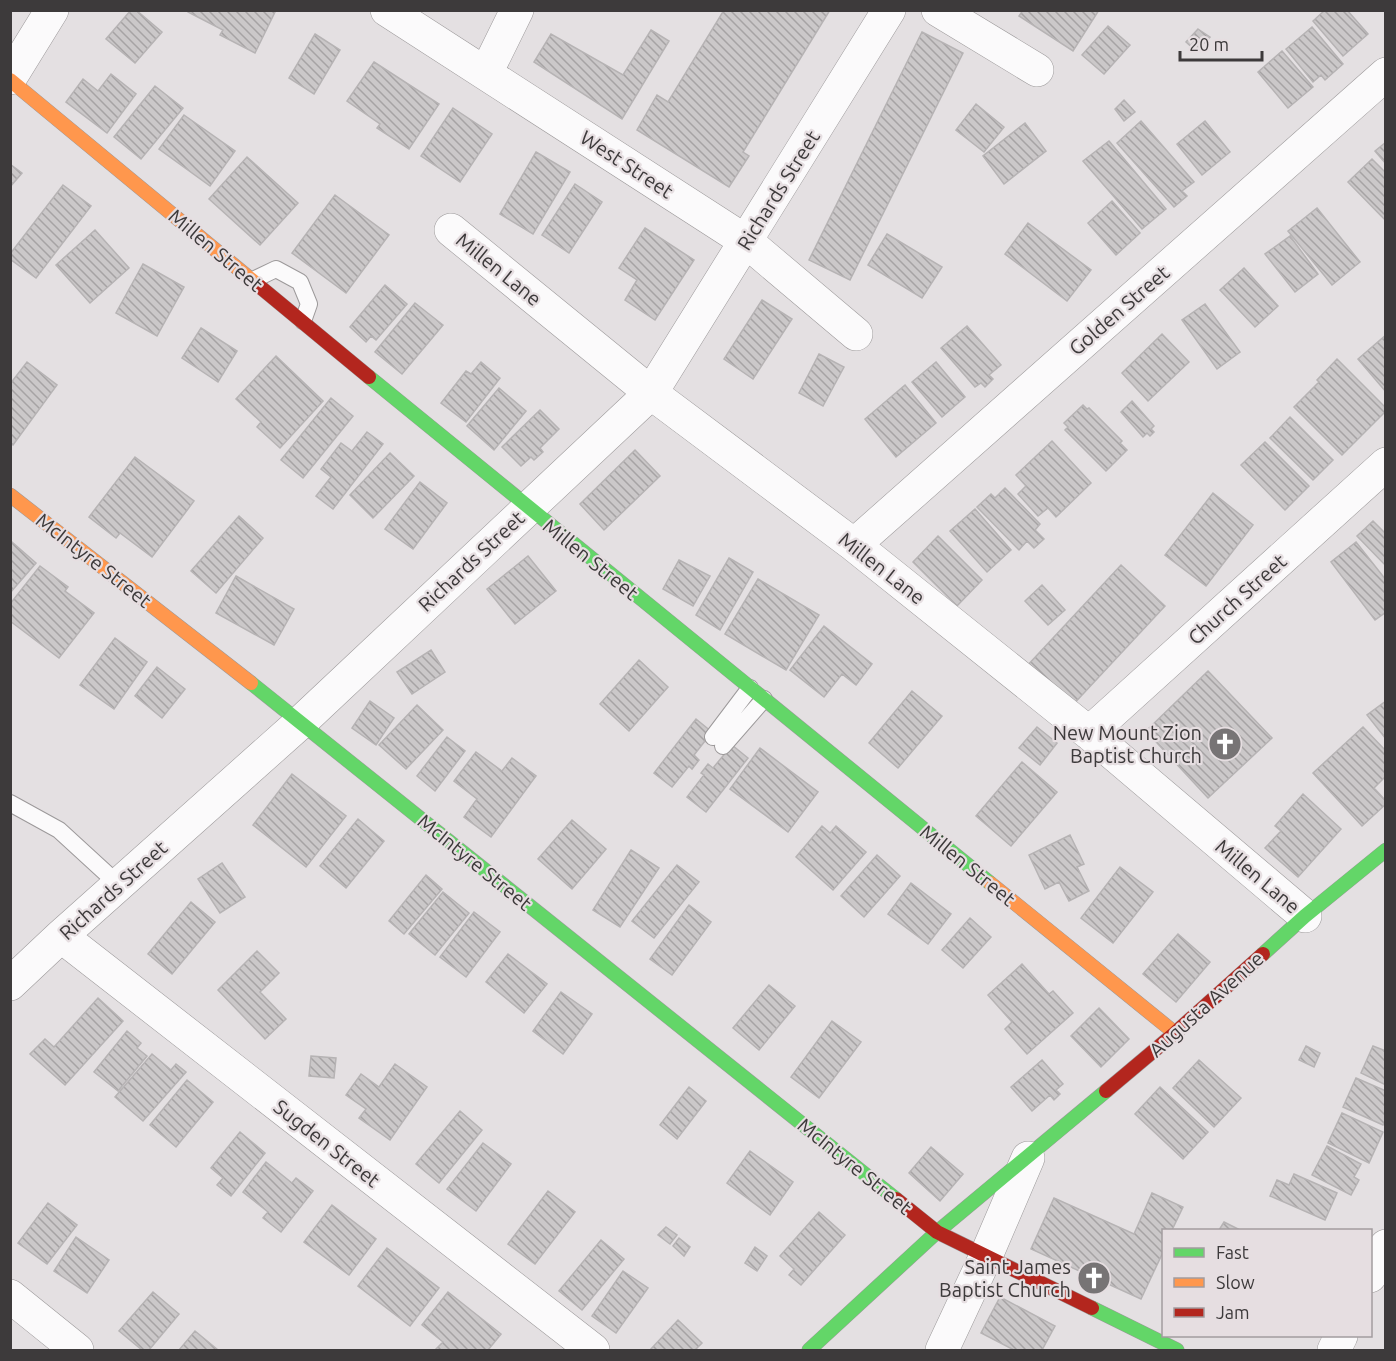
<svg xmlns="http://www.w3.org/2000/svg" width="1396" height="1361" font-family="Ubuntu,sans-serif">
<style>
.building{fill:url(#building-back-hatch);stroke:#b6b3b4;stroke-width:1.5}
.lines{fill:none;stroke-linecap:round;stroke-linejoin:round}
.lane-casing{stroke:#9c999a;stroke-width:18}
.street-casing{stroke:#9c999a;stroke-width:34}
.fast-casing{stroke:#9c999a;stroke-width:15}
.slow-casing{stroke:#9c999a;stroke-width:15}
.jam-casing{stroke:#9c999a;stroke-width:15}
.lane{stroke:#fbfafb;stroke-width:16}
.street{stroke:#fbfafb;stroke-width:33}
.fast{stroke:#63d668;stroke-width:14}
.slow{stroke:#ff974d;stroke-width:14}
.jam{stroke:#b3261e;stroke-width:14}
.labels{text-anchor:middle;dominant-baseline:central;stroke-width:4.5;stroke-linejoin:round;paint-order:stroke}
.street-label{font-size:20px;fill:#3d3a3b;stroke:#e6dee1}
.poi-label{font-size:20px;fill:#3d3a3b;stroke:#e6dee1;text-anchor:end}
</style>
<defs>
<pattern id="building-back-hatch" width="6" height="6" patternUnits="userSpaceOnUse" patternTransform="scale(1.5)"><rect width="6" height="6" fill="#cbc8c9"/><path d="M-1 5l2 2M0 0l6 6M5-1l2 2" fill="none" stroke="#a6a3a4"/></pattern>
</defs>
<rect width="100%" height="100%" fill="#e4e0e2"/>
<path class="building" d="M131 10H136L162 32 135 63 106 39Z
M188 10H276L255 53 220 35 223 30 188 12Z
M724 10H830L743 152 749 156 729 187 637 130 657 95 668 102Z
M1023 10H1099L1073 51 1019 16Z
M1325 10H1347L1368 34 1343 56 1313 21Z
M1108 26 1130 45 1104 74 1082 55Z
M1312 27 1343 64 1325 80 1321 75 1313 82 1286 49Z
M1198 29 1210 37 1196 51 1186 42Z
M651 30 669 41 622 119 534 62 551 34 623 75Z
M922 32 963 53 850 280 809 260Z
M315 34 340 50 314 94 289 78Z
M1282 51 1313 87 1288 108 1258 72Z
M374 62 439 104 409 149 377 128 380 124 347 101Z
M111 74 136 94 107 133 66 102 83 79 98 91Z
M155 86 183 108 141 159 114 137Z
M1124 100 1135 112 1124 121 1115 109Z
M976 104 1004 127 984 152 956 130Z
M453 108 492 134 460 182 421 156Z
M184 115 235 151 210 186 159 149Z
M1141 121 1194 182 1182 191 1187 196 1174 207 1117 143Z
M1205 121 1230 152 1202 175 1177 144Z
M1025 123 1046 151 1004 184 983 156Z
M1109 141 1166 209 1142 229 1083 161Z
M1386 142V164L1375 151Z
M536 152 570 172 533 234 500 214Z
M247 157 298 203 260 245 209 199Z
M1372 159 1386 173V221L1348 182Z
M10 164 22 173 10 187Z
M575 184 602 202 569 253 542 235Z
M63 185 91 206 36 278 10 259V254Z
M335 195 389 235 346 293 292 253Z
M1112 201 1140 233 1116 255 1088 223Z
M1317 208 1360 262 1332 285 1288 231Z
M1028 223 1091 270 1067 301 1005 254Z
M645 228 694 260 655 320 625 300 637 280 619 268Z
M95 230 129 268 90 303 56 265Z
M887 234 942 267 922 298 868 265Z
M1290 236 1318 274 1295 292 1265 254Z
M143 264 184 287 157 336 116 313Z
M1244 268 1278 306 1255 327 1220 290Z
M385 285 407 304 376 340 371 336 366 342 350 327Z
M762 300 792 319 753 379 724 359Z
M415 303 443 325 402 374 375 352Z
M1205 304 1240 352 1217 369 1182 320Z
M967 326 1001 365 989 375 993 379 985 387 981 383 975 387 941 348Z
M201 328 237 351 218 382 182 358Z
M1162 334 1189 362 1148 401 1122 373Z
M1386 335V392L1358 359Z
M819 354 844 367 823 406 799 393Z
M276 356 323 401 280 448 257 427 261 422 236 399Z
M1337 359 1386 408V411L1342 455 1294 407 1319 382 1317 380Z
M27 362 57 385 13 445 10 443V384Z
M481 362 500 378 466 422 441 403 466 371 471 374Z
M936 362 965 397 942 417 912 382Z
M905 385 936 423 896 457 865 419Z
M499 388 526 411 494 450 467 426Z
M331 398 353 416 303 478 281 460Z
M1132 401 1154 426 1151 429 1154 432 1150 436 1147 433 1143 437 1121 412Z
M1083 405 1087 409 1089 408 1122 441 1120 443 1127 450 1106 471 1065 430 1068 427 1064 423Z
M540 410 559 429 540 448 543 452 534 460 531 457 521 466 502 447Z
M1290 417 1333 460 1313 480 1270 438Z
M367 432 383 444 333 509 316 496 331 477 321 469 341 443 352 451Z
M1052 441 1091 483 1056 517 1048 508 1038 516 1018 494 1026 486 1016 475Z
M1265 442 1309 486 1285 510 1241 465Z
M635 450 660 476 604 530 580 504Z
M390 453 414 476 373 518 350 495Z
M135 457 194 501 152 557 120 533 116 538 89 517Z
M420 482 447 503 413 549 385 529Z
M1005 488 1040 524 1035 530 1044 539 1034 548 1027 541 1019 550 977 507 991 494 995 498Z
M1213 493 1253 525 1206 586 1165 555Z
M975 509 1011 550 987 572 950 531Z
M239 516 263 538 216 593 191 571Z
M1373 521 1386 534V566L1357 536Z
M938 536 982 580 957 606 913 562Z
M12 542 36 563 10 593V544Z
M1356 542 1386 580V612L1375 620 1331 562Z
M528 556 556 591 515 624 487 589Z
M729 558 753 572 720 630 696 615Z
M679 560 710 576 693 606 663 589Z
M1121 565 1165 606 1070 708 1026 667Z
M40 566 68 587 65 591 94 613 59 658 10 621V604Z
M236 576 294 609 274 645 216 613Z
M758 579 819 615 786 670 725 634Z
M1042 585 1065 610 1048 625 1025 601Z
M824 626 872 664 856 685 842 674 824 697 790 670Z
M115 638 147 662 114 709 80 685Z
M431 650 445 672 412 694 397 672Z
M639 660 668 687 629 731 600 704Z
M157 667 185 689 162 718 135 696Z
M1208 671 1272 738 1208 798 1146 731Z
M912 691 942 716 898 768 869 743Z
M370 701 394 718 376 745 352 728Z
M1386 701V739L1367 715Z
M417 705 443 730 406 769 379 745Z
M696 719 712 732 694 755 699 760 692 769 689 766 672 787 654 773Z
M1037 727 1057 743 1040 765 1019 748Z
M1363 727 1386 751V776L1374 788 1386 801V804L1362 826 1313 773Z
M447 737 465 751 435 791 417 776Z
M732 745 748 758 706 812 687 797 704 775 701 773 708 764 713 768Z
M760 748 818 792 788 832 730 789Z
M476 752 502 771 512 758 536 776 491 837 464 817 477 799 454 781Z
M1022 762 1057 792 1011 846 976 816Z
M292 774 346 816 306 867 253 825Z
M1303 794 1341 829 1298 877 1265 848 1281 831 1275 826Z
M358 819 384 841 346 888 320 866Z
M572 820 606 849 572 889 538 859Z
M822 826 830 833 836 826 866 852 833 890 796 857Z
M1070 835 1084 864 1077 867 1089 891 1069 901 1059 882 1045 889 1029 855Z
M631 850 659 868 620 927 593 910Z
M877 855 900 876 864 917 841 896Z
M222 863 245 897 220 913 198 879Z
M677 865 699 882 654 938 632 921Z
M1120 867 1153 892 1113 943 1081 918Z
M426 875 442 889 404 934 389 921Z
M911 883 951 914 928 944 888 914Z
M443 892 469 913 435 955 409 934Z
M191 902 215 922 172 974 148 954Z
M689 905 711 922 672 975 650 959Z
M474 912 500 932 466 977 440 957Z
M970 918 991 937 963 968 942 950Z
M1178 934 1210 962 1176 1002 1143 974Z
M257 951 279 973 260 992 286 1019 265 1039 218 990Z
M508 954 547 984 524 1013 486 982Z
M1022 964 1049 994 1053 991 1073 1013 1027 1054 1005 1029 1012 1022 988 995Z
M769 985 795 1006 759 1050 733 1028Z
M561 992 592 1014 563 1054 533 1031Z
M98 998 123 1021 65 1085 30 1054 45 1039 54 1047Z
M1099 1008 1129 1039 1101 1067 1071 1036Z
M832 1021 861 1042 819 1098 791 1077Z
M127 1031 141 1043 137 1048 147 1056 118 1091 94 1072Z
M1306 1046 1320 1053 1314 1067 1299 1060Z
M1373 1046 1386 1051V1085L1361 1073Z
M152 1054 171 1070 176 1064 186 1072 143 1121 115 1097Z
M311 1056 336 1058 334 1078 309 1076Z
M1042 1060 1063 1084 1056 1090 1060 1094 1054 1100 1050 1095 1032 1111 1011 1087Z
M1199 1060 1241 1098 1214 1127 1173 1088Z
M395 1064 427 1087 390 1140 359 1118 366 1109 346 1095 361 1074 379 1087Z
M1356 1078 1386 1091V1120L1383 1125 1343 1107Z
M187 1080 213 1102 176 1147 150 1125Z
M689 1087 706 1101 677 1139 660 1125Z
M1160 1087 1208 1132 1183 1159 1135 1114Z
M460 1111 482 1130 439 1183 416 1164Z
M1342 1113 1383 1132 1369 1163 1328 1143Z
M240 1132 265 1153 231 1196 217 1185 223 1178 211 1168Z
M483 1143 511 1164 476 1211 447 1189Z
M1327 1146 1361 1164 1354 1177 1359 1180 1351 1195 1312 1175Z
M931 1147 963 1174 940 1201 909 1173Z
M750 1151 793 1182 770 1215 727 1183Z
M266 1162 292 1183 296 1178 313 1191 281 1232 263 1218 268 1212 243 1192Z
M1294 1174 1337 1193 1325 1220 1270 1196 1277 1180 1289 1185Z
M548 1191 575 1212 535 1264 508 1244Z
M1152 1193 1183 1207 1172 1230H1164V1250L1141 1299 1031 1249 1054 1198 1134 1234Z
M48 1203 77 1225 47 1264 18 1243Z
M332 1205 376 1239 349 1275 304 1242Z
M819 1212 845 1235 801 1285 789 1275 794 1269 780 1256Z
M1224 1222 1240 1230H1219Z
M666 1227 677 1235 670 1244 658 1235Z
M76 1237 109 1260 87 1293 54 1271Z
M679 1238 690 1247 684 1256 673 1246Z
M601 1240 624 1259 582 1310 559 1291Z
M755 1247 767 1256 757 1271 745 1263Z
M387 1248 439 1288 410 1326 358 1286Z
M623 1271 648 1288 616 1333 592 1316Z
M153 1292 179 1314 149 1350H142L119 1331Z
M448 1292 501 1334 488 1350H435L443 1342 422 1325Z
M1000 1297 1055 1326 1042 1350H1014L981 1333Z
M678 1320 702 1343 695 1350H650Z
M195 1331 218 1350H179Z"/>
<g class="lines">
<defs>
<path id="lane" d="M253 280 276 269 300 282 309 304 303 321
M713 737 750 688
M723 746 764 699
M10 803 59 830 119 885"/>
<path id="street" d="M387 10 747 242 856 334
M938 10 1037 70
M486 73 517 10
M10 78 52 10
M451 230 651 393 854 545 1089 733 1305 916
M854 545 1386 74
M1089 733 1386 464
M61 936 593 1350
M10 984 61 936 301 722 651 393 889 10
M1370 1276 1386 1246
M10 1296 77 1350
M942 1350 986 1256 1028 1158
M1334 1350 1341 1336"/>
<path id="fast" d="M369 377 990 883
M251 683 896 1199
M1263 954 1305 916 1386 850
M1092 1308 1177 1350
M809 1350 937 1232 1106 1091"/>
<path id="slow" d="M10 80 259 286
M10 495 251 683
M990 883 1175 1033"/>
<path id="jam" d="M259 286 369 377
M1106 1091 1175 1033 1263 954
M896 1199 937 1232 1092 1308"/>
</defs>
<use href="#lane" class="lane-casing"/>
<use href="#street" class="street-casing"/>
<use href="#fast" class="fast-casing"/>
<use href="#slow" class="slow-casing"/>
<use href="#jam" class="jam-casing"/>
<use href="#lane" class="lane"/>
<use href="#street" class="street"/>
<use href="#fast" class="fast"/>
<use href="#slow" class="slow"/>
<use href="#jam" class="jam"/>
</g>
<defs>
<symbol id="church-disc" viewBox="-11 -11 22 22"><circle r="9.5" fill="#777475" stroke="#e6dee1"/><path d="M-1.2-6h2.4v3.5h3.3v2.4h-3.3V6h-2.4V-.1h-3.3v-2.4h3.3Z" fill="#fff"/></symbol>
</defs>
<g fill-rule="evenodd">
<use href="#church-disc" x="1206" y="725" width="38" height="38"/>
<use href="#church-disc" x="1075" y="1259" width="38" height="38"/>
</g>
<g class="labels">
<g class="street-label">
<text transform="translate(627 164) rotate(33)">West Street</text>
<text transform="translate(778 190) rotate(-58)">Richards Street</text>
<text transform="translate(216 250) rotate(40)">Millen Street</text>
<text transform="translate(499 269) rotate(39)">Millen Lane</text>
<text transform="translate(1119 310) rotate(-41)">Golden Street</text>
<text transform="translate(591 559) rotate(39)">Millen Street</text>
<text transform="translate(94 560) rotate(38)">McIntyre Street</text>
<text transform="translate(471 561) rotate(-43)">Richards Street</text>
<text transform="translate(882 568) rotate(38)">Millen Lane</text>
<text transform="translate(1237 599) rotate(-42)">Church Street</text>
<text transform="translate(475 862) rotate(39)">McIntyre Street</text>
<text transform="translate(968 865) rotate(39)">Millen Street</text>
<text transform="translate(1258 876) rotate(40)">Millen Lane</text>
<text transform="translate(113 890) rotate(-42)">Richards Street</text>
<text transform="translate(1206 1004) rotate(-42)">Augusta Avenue</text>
<text transform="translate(327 1143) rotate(38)">Sugden Street</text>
<text transform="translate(855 1166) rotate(39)">McIntyre Street</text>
</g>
<g class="poi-label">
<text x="1202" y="732">New Mount Zion<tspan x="1202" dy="23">Baptist Church</tspan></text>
<text x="1071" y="1266">Saint James<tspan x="1071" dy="23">Baptist Church</tspan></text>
</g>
</g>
<rect width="1396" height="1361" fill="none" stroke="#3d3a3b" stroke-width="24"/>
<rect x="1162" y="1229" width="210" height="108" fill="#e6dee1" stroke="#a29c9f" stroke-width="1.5"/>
<rect x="1174" y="1248" width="30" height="9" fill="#63d668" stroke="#a29c9f" stroke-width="1.5"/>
<text x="1216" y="1259" font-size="18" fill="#3d3a3b">Fast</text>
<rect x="1174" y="1278" width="30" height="9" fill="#ff974d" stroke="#a29c9f" stroke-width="1.5"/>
<text x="1216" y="1289" font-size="18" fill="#3d3a3b">Slow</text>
<rect x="1174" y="1308" width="30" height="9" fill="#b3261e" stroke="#a29c9f" stroke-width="1.5"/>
<text x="1216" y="1319" font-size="18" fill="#3d3a3b">Jam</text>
<path d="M1180 51v9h82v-9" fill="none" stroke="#3d3a3b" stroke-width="3"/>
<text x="1189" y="51" font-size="18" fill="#3d3a3b" stroke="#e6dee1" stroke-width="4.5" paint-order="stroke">20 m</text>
</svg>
